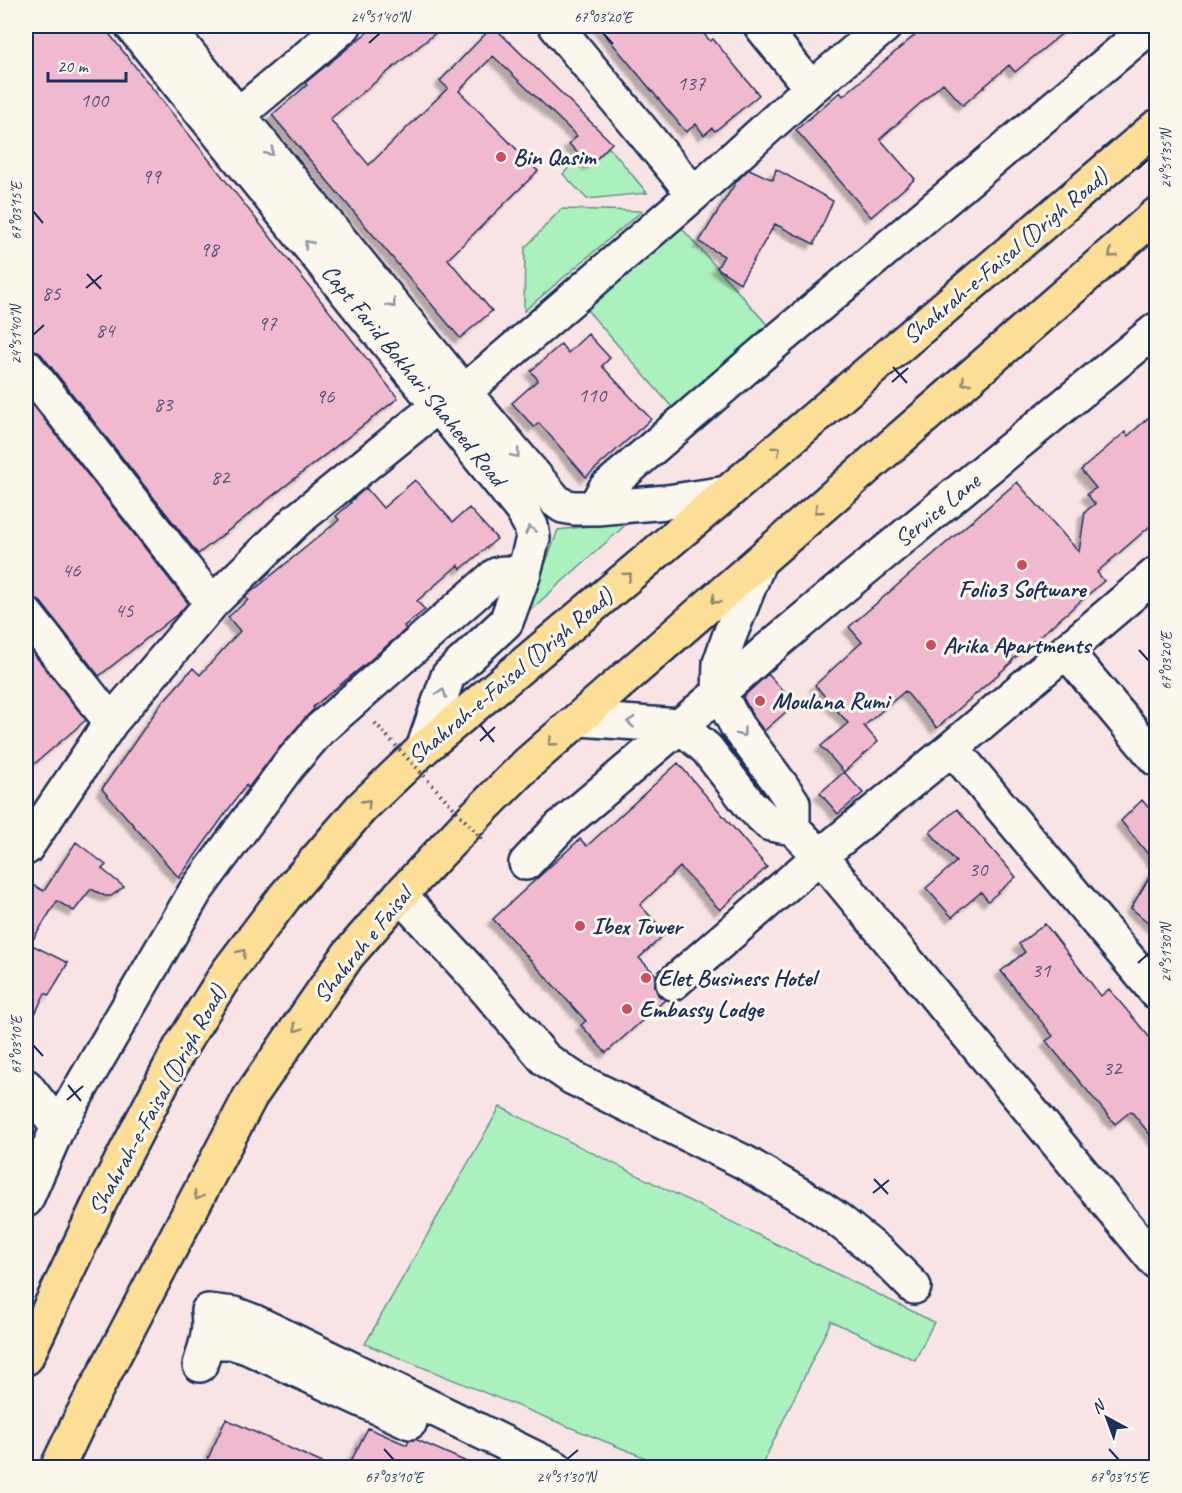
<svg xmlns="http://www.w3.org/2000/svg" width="1182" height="1493" font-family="Caveat,sans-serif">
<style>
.green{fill:#abf1bd;stroke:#63908e;stroke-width:1.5}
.building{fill:#f1b9d0;stroke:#1b2f5e;stroke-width:1.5;filter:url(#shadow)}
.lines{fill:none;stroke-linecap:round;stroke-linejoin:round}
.minor-casing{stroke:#1b2f5e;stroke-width:38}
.highway-casing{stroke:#1b2f5e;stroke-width:38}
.minor{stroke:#fbf7ec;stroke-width:33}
.highway{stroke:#fdde96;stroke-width:33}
.path-bridge{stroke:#1b2f5e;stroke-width:4;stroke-dasharray:1.5 4.5;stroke-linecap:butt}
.oneway{stroke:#8b93a5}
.oneway2{stroke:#8c867a}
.ticks{fill:none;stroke:#1b2f5e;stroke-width:2}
.poi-dot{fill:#d1495b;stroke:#fbf7ec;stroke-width:2}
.labels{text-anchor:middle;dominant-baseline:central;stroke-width:6;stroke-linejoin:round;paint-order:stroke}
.number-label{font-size:21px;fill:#50527a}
.poi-label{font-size:24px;font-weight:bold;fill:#1b2f5e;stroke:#fbf7ec;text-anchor:start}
.street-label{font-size:24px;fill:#1b2f5e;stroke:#fbf7ec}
.neatline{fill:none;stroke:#1b2f5e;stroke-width:2}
.ticks-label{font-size:15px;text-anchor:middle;fill:#1b2f5e}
</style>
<defs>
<filter id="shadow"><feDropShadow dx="-5.5" dy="5.5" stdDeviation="1.5" flood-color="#0004"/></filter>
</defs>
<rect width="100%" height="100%" fill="#f8e4e4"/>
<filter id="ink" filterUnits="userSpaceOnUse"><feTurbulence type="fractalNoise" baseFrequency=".0167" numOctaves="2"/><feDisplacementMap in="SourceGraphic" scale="12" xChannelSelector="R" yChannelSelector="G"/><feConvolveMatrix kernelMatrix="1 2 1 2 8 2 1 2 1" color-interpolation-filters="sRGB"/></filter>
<g filter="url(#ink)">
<path class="green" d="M608 147 615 154 647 193 587 199 563 174 581 155 591 165Z
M561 209 642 211 524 311 525 248Z
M670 215 771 329 677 413 575 296Z
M630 521 527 613 558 530Z
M500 1107 934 1322 915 1360 831 1321 761 1467H668L365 1344Z"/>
<path class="building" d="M26 26H103L398 398 198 554 41 354 33 349 26 348Z
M375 26H444L330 119 369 165 448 88 440 81 493 26 612 143 590 165 569 144 577 136 493 56 459 91 538 171 448 259 492 311 460 338 272 115 307 85 305 83Z
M598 26H697L710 41 713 39 759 95 715 131 712 128 704 135 696 124 686 132Z
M926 26H1071L1015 72 1009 65 963 105 943 83 880 139 915 179 871 217 796 130 840 92 843 96Z
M749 169 773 180 776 169 833 201 814 244 775 224 740 283 717 268 724 256 699 242 736 182Z
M588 334 610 358 602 366 651 419 586 477 539 423 534 427 512 403 538 380 531 371 561 344 568 353Z
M26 396 188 603 179 613 99 676 41 602 33 597 26 596Z
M1156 411V521L1097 572 1104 581 1011 661 1012 662 937 728 905 691 864 726 878 742 844 772 821 746 848 723 815 685 862 642 849 627 1017 482 1079 552 1085 512 1095 504 1087 494 1096 488 1081 470 1125 432 1128 436Z
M415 480 453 522 469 508 497 539 461 569 458 565 417 601 425 610 404 626 406 629 368 662 313 707 314 709 305 718 274 754 248 788 246 785 179 878 102 789 161 704 193 668 200 675 240 631 228 617 248 600 245 597 339 520 336 516 351 503 350 502 366 488 383 508Z
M26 644 86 720 26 771Z
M768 674 795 704 764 731 753 716 743 697Z
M678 763 767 867 720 910 680 867 640 905 666 933 639 958 656 975 655 987 658 995 665 1000 606 1053 581 1025 586 1021 493 919 580 839 587 846Z
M844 772 863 793 838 814 820 793Z
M1142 800 1156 816V864L1121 821Z
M957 809 1016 877 988 901 981 892 952 917 926 888 956 862 930 832Z
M76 842 106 865 102 869 124 887 111 896H105L91 889 74 911 57 901 30 944 68 963 49 995 45 993 26 1033V902L35 886 44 891Z
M1156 866V929L1131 908Z
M1045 924 1101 996 1109 989 1156 1045V1142L1131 1111 1115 1124 1046 1041 1053 1036 1001 971 1025 952 1019 944Z
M226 1419 331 1467H204Z
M368 1428 407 1445 409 1440 415 1439 478 1467H348Z"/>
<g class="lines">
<defs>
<path id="minor" d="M132 26 522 510 531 526 533 538 523 576 506 622 448 676 423 749
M166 26 464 392 556 501 563 506 574 508H597L667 502 727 493
M556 26 694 194
M761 26 811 88
M239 114 344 26
M26 366 212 603
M464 392 694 194 811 88 885 26
M597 508 598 501 605 489 778 340 1151 26
M759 562 729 637 720 663 719 693 737 726 781 785 793 803V828
M26 614 111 722
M1066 651 1156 759
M579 719 680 726 707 749 750 805 770 824 793 828 820 856 1156 1262
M952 748 1156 992
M26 848 111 722 212 603 296 521 439 405
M526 863 560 827 719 693 765 652 834 594 1156 330
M400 895 473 974 545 1059 573 1078 744 1162 812 1202 837 1219 882 1255 914 1287
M673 983 820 856 952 748 1156 574
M26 1086 58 1127
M26 1200 58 1127 195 892 288 766 319 730 496 575C505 571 514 574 523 576
M207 1342H231L247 1347 410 1422
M200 1365C206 1345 211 1332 208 1311L234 1314 255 1322 556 1468"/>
<path id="highway" d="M26 1358 99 1204 180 1048 227 973 286 895 362 807 423 749 727 493 1156 127
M57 1468 80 1420 250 1097 348 955 400 895 469 822 528 763 1156 215"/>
</defs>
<use href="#minor" class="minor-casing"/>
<use href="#highway" class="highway-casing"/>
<use href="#minor" class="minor"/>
<use href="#highway" class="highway"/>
<path class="path-bridge" d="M375 723 485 842"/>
</g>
<defs><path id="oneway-chevron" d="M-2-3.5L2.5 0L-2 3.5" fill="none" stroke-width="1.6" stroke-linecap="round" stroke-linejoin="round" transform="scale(1.5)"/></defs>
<g class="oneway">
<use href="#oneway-chevron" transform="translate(270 152) rotate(51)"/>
<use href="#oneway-chevron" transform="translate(308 244) rotate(-129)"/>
<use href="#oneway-chevron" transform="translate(392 304) rotate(51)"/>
<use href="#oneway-chevron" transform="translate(516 454) rotate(50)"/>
<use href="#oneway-chevron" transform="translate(530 530) rotate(-103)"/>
<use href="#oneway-chevron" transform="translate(442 693) rotate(-71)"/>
<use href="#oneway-chevron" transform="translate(631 722) rotate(-176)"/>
<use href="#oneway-chevron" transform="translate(742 733) rotate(54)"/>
</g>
<g class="oneway2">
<use href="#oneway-chevron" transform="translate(1112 254) rotate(139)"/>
<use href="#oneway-chevron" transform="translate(965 382) rotate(139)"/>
<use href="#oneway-chevron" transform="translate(777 450) rotate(-40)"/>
<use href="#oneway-chevron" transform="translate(818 510) rotate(139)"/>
<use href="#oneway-chevron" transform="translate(628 576) rotate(-40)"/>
<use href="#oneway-chevron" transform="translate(715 600) rotate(139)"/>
<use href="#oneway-chevron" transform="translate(552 742) rotate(139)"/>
<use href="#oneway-chevron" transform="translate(367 803) rotate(-46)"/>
<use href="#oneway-chevron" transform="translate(242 953) rotate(-52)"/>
<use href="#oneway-chevron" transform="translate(297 1028) rotate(125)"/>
<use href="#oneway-chevron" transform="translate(198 1196) rotate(118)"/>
</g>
</g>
<path class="ticks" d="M603 33 613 44M369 43 380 33M1138 169 1149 159M33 211 43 223M87 274 101 289M86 288 102 275M33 335 44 325M893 367 907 383M892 382 908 368M1139 650 1149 661M481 726 494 742M480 741 495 727M1138 963 1149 953M33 1045 43 1056M68 1085 81 1101M67 1100 83 1086M874 1179 888 1194M873 1193 889 1180M384 1449 394 1460M1109 1449 1119 1460M566 1460 578 1450"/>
<g class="poi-dot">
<circle cx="501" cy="157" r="6"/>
<circle cx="1022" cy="565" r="6"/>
<circle cx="931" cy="645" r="6"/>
<circle cx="760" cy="701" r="6"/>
<circle cx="580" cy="926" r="6"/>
<circle cx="646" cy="978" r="6"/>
<circle cx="627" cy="1009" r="6"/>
</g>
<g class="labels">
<g class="number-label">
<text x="691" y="83">137</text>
<text x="94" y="100">100</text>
<text x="151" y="176">99</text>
<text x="209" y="249">98</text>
<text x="51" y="293">85</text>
<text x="267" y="323">97</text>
<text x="105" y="330">84</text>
<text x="592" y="395">110</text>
<text x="325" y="396">96</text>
<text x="163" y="404">83</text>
<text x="220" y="477">82</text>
<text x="71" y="570">46</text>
<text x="124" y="610">45</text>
<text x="978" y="869">30</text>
<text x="1041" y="970">31</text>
<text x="1112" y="1068">32</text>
</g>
<g class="poi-label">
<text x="513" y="157">Bin Qasim</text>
<text x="1022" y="589" text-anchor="middle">Folio3 Software</text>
<text x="943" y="645">Arika Apartments</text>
<text x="772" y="701">Moulana Rumi</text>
<text x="592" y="926">Ibex Tower</text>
<text x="658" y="978">Elet Business Hotel</text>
<text x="639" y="1009">Embassy Lodge</text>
</g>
<g class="street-label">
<text transform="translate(1005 256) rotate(-40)">Shahrah-e-Faisal (Drigh Road)</text>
<text transform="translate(414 375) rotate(51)">Capt Farid Bokhari Shaheed Road</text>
<text transform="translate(937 510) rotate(-39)">Service Lane</text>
<text transform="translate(510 676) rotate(-40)">Shahrah-e-Faisal (Drigh Road)</text>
<text transform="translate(362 945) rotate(-51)">Shahrah e Faisal</text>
<text transform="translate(157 1100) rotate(-61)">Shahrah-e-Faisal (Drigh Road)</text>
</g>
</g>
<rect width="1182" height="1493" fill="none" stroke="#fbf7ec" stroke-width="66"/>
<g transform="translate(1107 1418) rotate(319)" stroke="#fbf7ec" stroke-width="4.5" paint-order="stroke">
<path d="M0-4.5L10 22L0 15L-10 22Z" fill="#1b2f5e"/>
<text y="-9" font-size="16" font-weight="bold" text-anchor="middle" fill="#1b2f5e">N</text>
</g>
<path d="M48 72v9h78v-9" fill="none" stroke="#1b2f5e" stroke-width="3"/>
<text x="57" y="72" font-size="18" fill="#1b2f5e" stroke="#fbf7ec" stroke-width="4.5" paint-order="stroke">20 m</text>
<rect x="33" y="33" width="1116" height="1427" class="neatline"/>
<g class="ticks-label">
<text x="380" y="22">24°51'40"N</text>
<text x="603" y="22">67°03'20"E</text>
<text transform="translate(1166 159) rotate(-90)" y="5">24°51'35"N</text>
<text transform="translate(16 211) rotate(-90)" y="5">67°03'15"E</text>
<text transform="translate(16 335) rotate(-90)" y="5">24°51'40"N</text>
<text transform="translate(1166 661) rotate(-90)" y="5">67°03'20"E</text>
<text transform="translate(1166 953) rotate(-90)" y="5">24°51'30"N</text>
<text transform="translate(16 1045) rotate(-90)" y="5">67°03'10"E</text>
<text x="394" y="1482">67°03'10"E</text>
<text x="566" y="1482">24°51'30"N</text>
<text x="1119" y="1482">67°03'15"E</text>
</g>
</svg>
